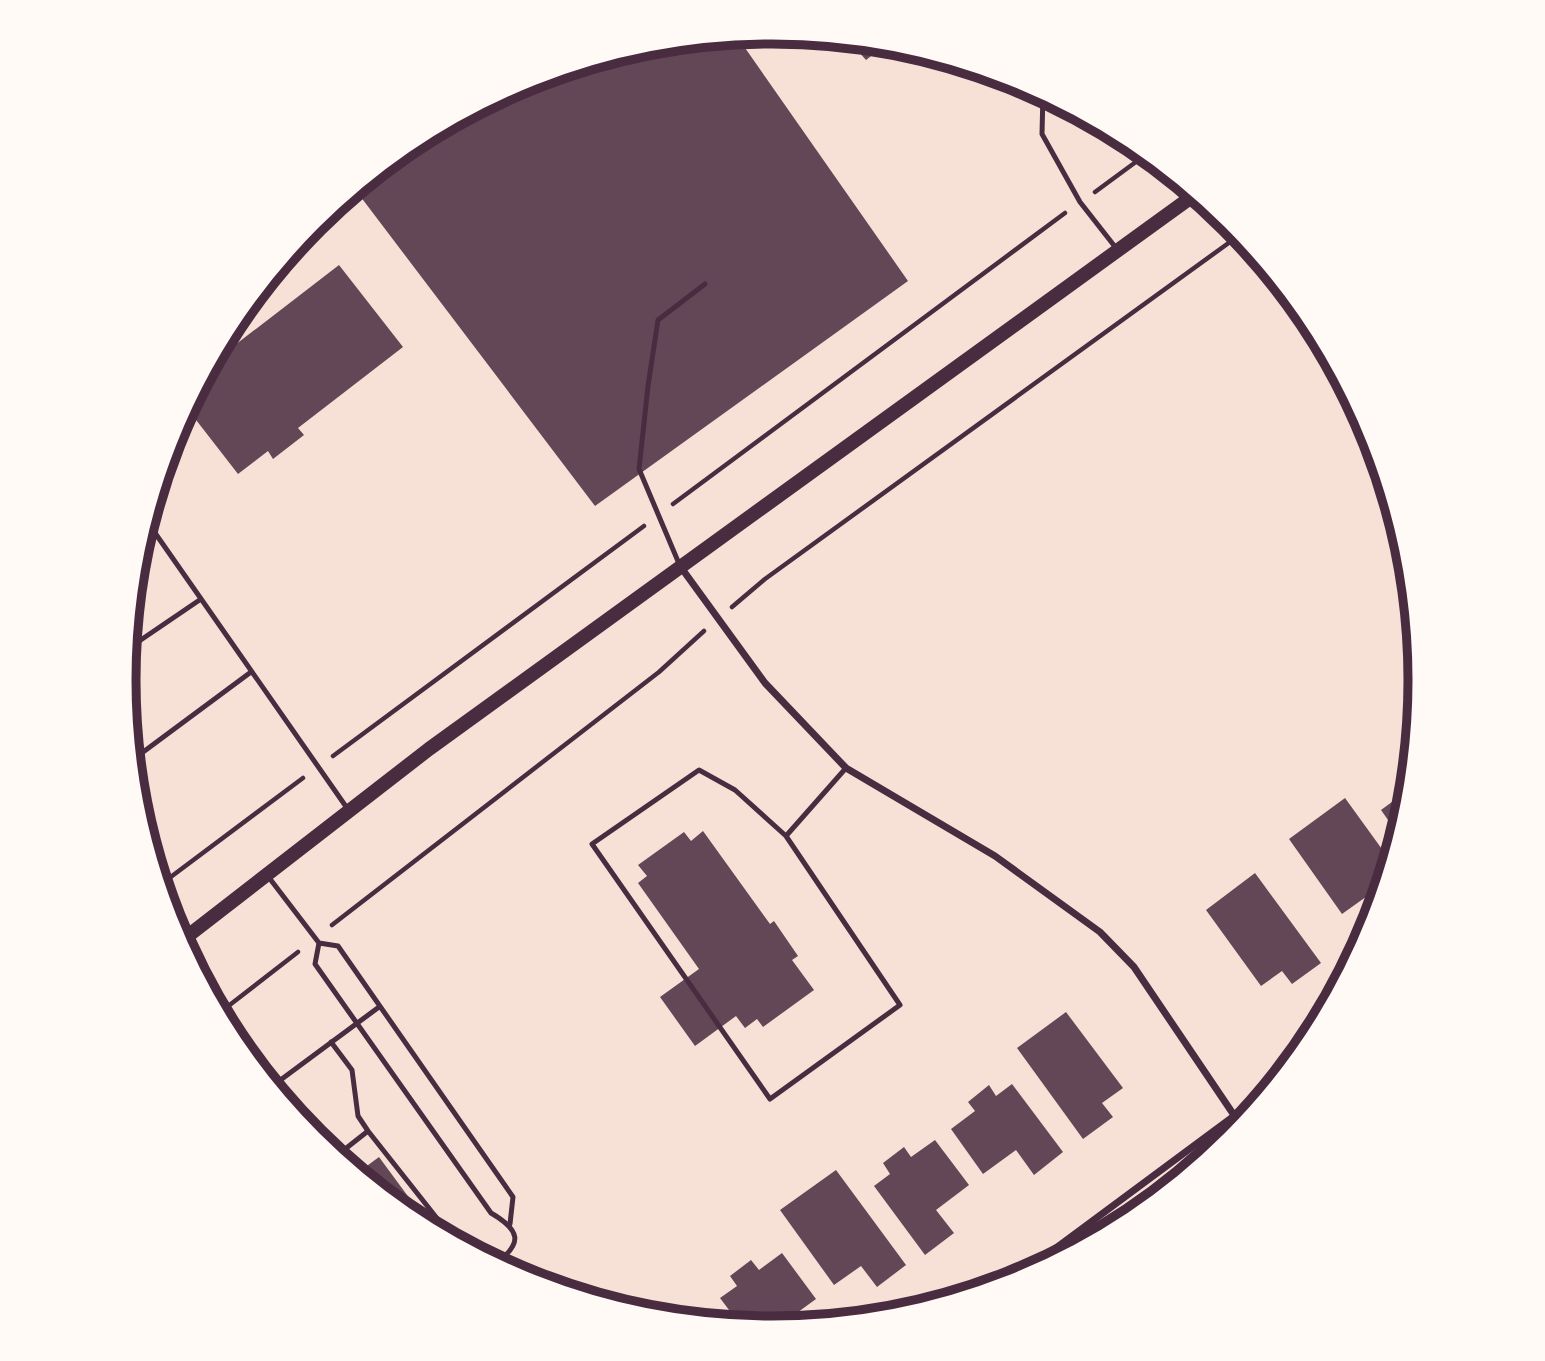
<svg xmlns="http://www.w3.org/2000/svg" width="1545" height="1361" font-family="'Noto Serif',serif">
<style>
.building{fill:#644757}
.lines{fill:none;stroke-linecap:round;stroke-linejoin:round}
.path{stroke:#4a2c40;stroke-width:4.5}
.service{stroke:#4a2c40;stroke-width:5}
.minor{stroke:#4a2c40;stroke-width:7}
.secondary{stroke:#4a2c40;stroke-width:14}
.rim{fill:none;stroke:#4a2c40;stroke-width:9}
</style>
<rect width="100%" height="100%" fill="#f7e1d7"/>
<path class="building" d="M736 35 908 281 595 506 354 188 412 141 525 81 646 44Z
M820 36 830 37 847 39 831 50Z
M847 39 888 43 866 60Z
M339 265 403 347 298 428 304 435 273 459 268 451 238 474 186 407 209 365Z
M1411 788 1409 808 1400 837 1381 810Z
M1345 798 1392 863 1379 907 1370 894 1342 914 1289 839Z
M703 831 770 924 774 921 798 956 792 960 814 990 763 1027 757 1019 745 1028 736 1016 695 1046 660 997 699 969 638 883 647 876 638 865 684 832 691 841Z
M1255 873 1321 963 1292 984 1282 971 1261 986 1206 910Z
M1066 1012 1123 1088 1102 1103 1113 1117 1083 1139 1017 1048Z
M1012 1084 1063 1152 1034 1175 1016 1150 983 1174 951 1129 975 1111 968 1102 989 1085 996 1096Z
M935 1140 969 1185 936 1210 954 1233 925 1255 874 1186 890 1174 883 1163 904 1147 911 1157Z
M379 1157 435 1233 412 1220 356 1174Z
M836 1170 906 1265 877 1287 861 1266 834 1285 780 1210Z
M782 1253 816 1299 783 1323 787 1328 772 1330 741 1326 720 1298 737 1286 730 1276 751 1260 759 1270Z
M706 1309 717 1324 670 1319 683 1310 690 1320Z"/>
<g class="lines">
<path class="path" d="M1095 192 1148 153
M673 504 1065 213
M732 607 765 579 1241 234
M333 756 644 526
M160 885 303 778
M332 925 659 672 704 631
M218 1014 298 952"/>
<path class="service" d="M1043 93 1042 134 1080 202 1116 248
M146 520 347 808
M680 566 639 469 648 386 658 320 705 284
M126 650 201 599
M131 761 251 672
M786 836 900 1005 770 1099 592 844 699 770 735 790 786 836 846 768
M267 875 319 943 338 946 513 1197 510 1224
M319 943 315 964 491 1213C520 1230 524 1243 495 1264
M331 1042 352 1070 358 1116 368 1131 335 1157
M271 1087 379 1007
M368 1131 447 1231 453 1242"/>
<path class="minor" d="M680 566 765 683 846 768 995 856 1100 932 1134 967 1242 1127
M1006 1285 1276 1085"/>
<path class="secondary" d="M180 942 429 749 1197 193"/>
</g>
<path d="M0 0H1545V1361H0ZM136 680a636 636 0 1 1 1272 0a636 636 0 1 1-1272 0Z" fill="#fffaf5" fill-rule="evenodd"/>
<path class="rim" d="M136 680a636 636 0 1 1 1272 0a636 636 0 1 1-1272 0Z"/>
</svg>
